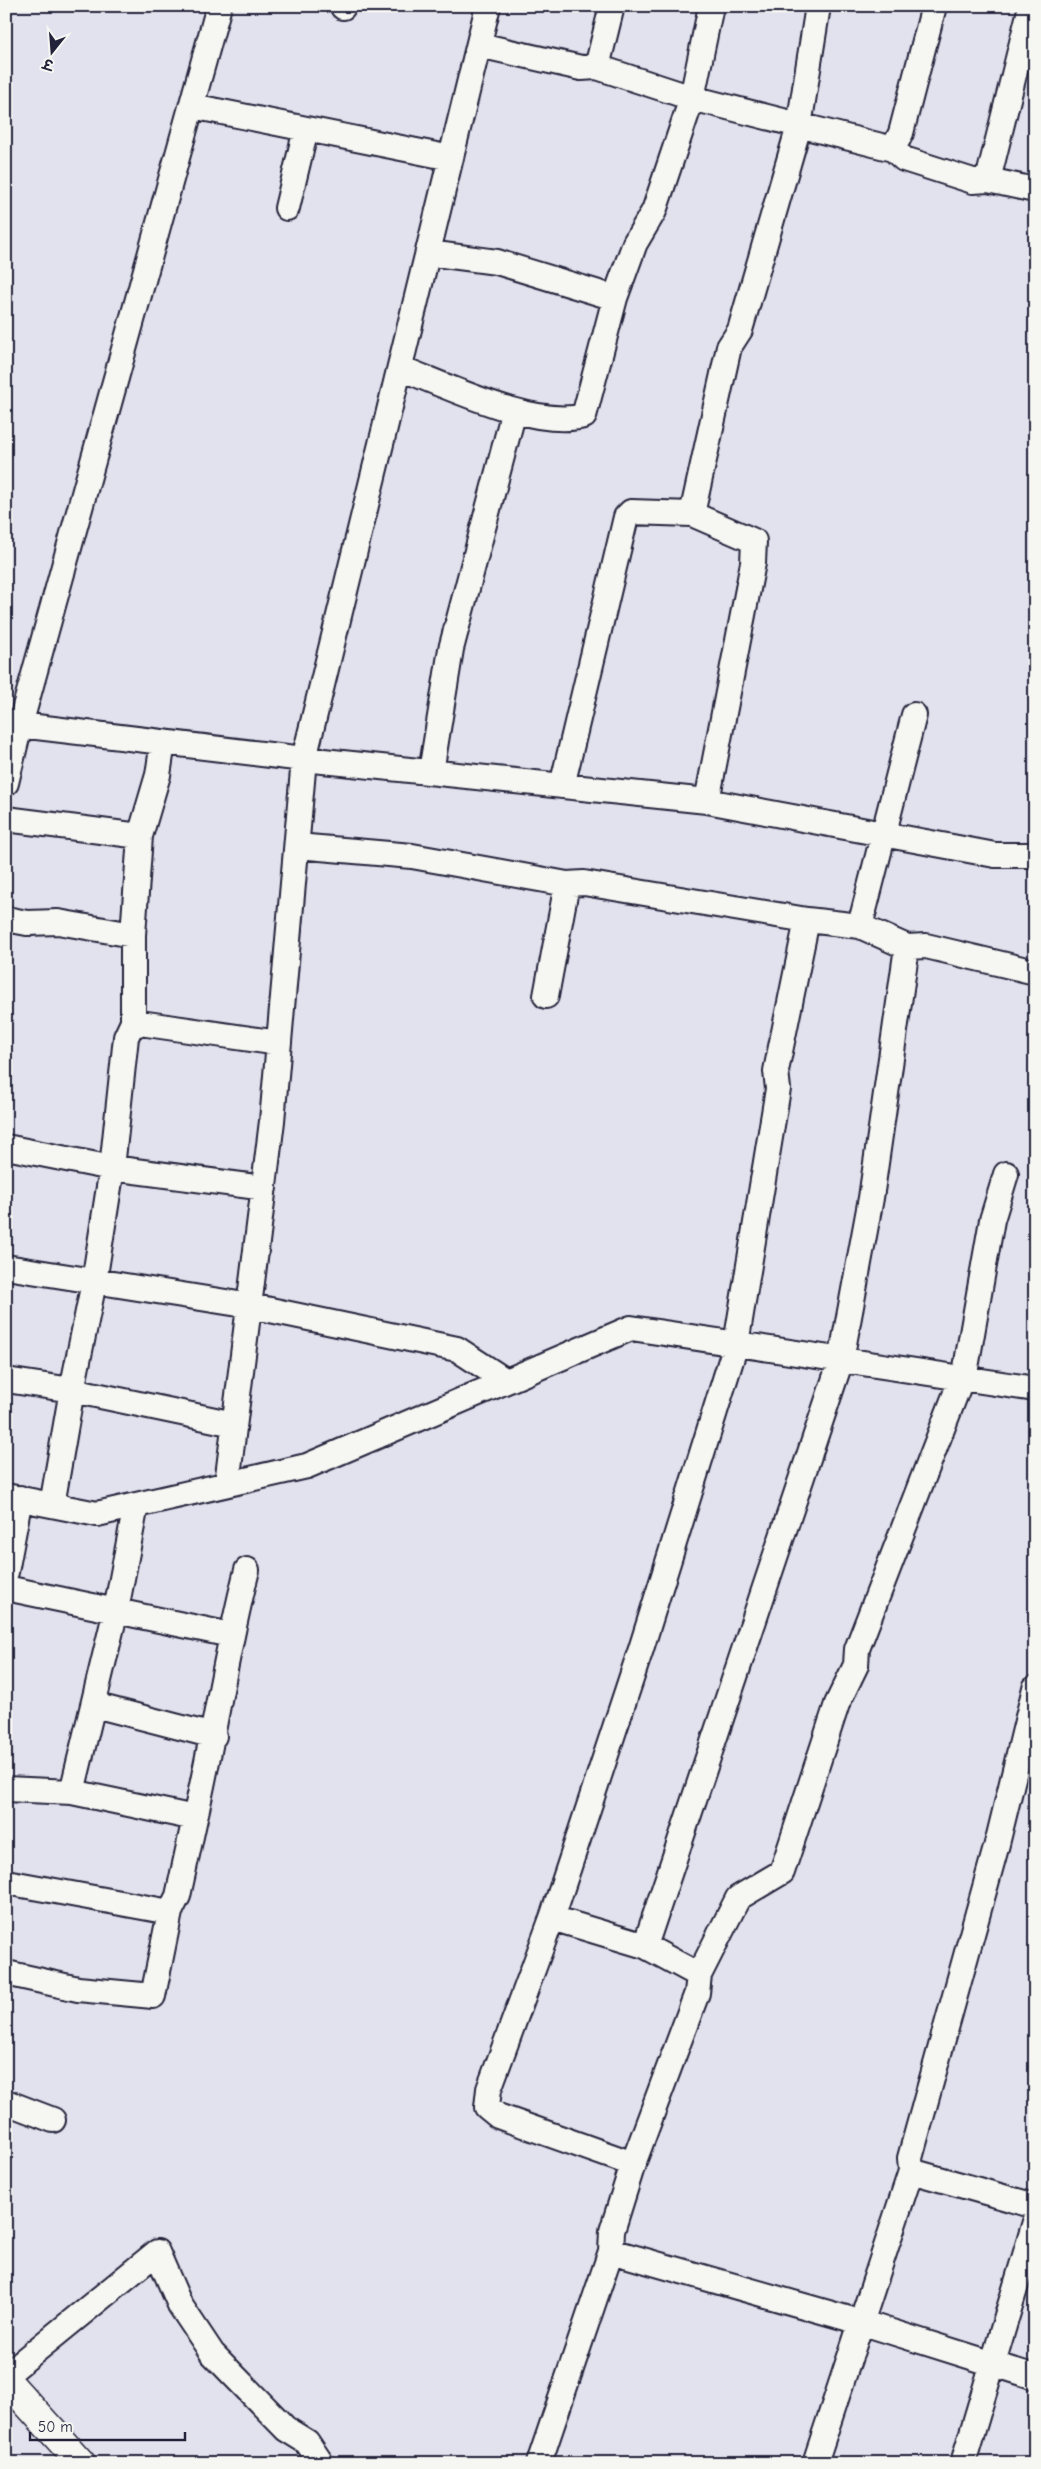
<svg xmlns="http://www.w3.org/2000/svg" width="1041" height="2469" font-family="'Comic Neue','Playpen Sans Deva',sans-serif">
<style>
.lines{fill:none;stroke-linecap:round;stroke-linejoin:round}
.street-casing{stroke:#22223b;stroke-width:28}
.primary-casing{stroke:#22223b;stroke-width:31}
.street{stroke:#f6f6f2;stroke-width:24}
.primary{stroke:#f6f6f2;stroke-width:28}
</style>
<rect width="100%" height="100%" fill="#e2e2ee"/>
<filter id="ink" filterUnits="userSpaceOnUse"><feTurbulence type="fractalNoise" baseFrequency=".02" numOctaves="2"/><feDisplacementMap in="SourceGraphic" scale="10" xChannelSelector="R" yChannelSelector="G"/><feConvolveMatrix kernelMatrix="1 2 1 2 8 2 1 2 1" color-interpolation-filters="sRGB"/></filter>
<g filter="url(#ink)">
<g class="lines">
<defs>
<path id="street" d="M343 7V6
M479 45 581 68 597 67 692 98 893 149 904 159 973 181 988 180 1035 190
M597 67 612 6
M192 106 451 158
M893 149 901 133 934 6
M988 180 1031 6
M287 208 306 129
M428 253 497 262 615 298
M400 368C448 386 534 429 584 416L615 298 635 243 654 211 692 98 711 6
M692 514 729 347 740 330 799 126 818 6
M6 721 20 725 304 759 707 801 995 855H1035
M431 772 451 649 514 411
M6 783 20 725 219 6
M562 786 626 517 631 512 692 514 754 541 753 563 707 801
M6 819 140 836
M297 846 412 856 567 884 584 883 807 920 860 926 907 947 926 946 1035 972
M6 919 27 923 58 922 133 935
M860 926 914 715
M546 996 567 884
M133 1022 279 1043
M6 1147 112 1168 264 1188
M6 1267 251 1306 457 1349 506 1381
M6 1380 72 1390 234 1424
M227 1484 272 1121 304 759 488 6
M6 1496 97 1514 307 1466 631 1328 1035 1389
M52 1505 72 1390 94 1282 112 1168 126 1037 133 1022V935L140 836 158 775 163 742
M6 1572 20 1498
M6 1588 231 1635
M94 1705 214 1736
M6 1789 72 1792 195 1818C214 1735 226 1652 247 1570
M72 1792 116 1610 136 1505
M6 1882 170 1912
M552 1918 645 1946 699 1975
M645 1946 841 1360 871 1198 907 947
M6 1973 78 1989 153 1996 170 1912 178 1896 195 1818
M6 2102 53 2120
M633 2164 498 2116 487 2107 489 2089 552 1918 641 1649 736 1344 778 1089 776 1071 807 920
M911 2171 1035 2206
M611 2251 860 2322 1035 2377
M6 2375 157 2252 180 2305 212 2353 286 2429 307 2442 321 2463
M539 2463 611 2251 612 2231 633 2164 697 1993 699 1975 738 1898 782 1872 837 1704 856 1665 857 1649 959 1385 964 1379 992 1220 1006 1174
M815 2463 911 2171 910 2158 997 1844 1035 1688
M963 2463 1035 2222"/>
<path id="primary" d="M6 2380 81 2463"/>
</defs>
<use href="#street" class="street-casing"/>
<use href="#primary" class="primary-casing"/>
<use href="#street" class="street"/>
<use href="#primary" class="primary"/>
</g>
</g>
<rect width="1041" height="2469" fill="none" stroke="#f6f6f2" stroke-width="25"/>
<rect x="12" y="12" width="1016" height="2444" fill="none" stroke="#22223b" stroke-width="2" filter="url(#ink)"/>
<g transform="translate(52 52) rotate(197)" stroke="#f6f6f2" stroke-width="4" paint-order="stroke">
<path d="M0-4L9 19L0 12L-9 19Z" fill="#22223b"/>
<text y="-8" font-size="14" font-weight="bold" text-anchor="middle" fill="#22223b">उ</text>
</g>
<path d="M30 2432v8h155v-8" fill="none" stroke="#22223b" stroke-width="2.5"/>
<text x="38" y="2432" font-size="15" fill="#22223b" stroke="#f6f6f2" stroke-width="4" paint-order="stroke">50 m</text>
</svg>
